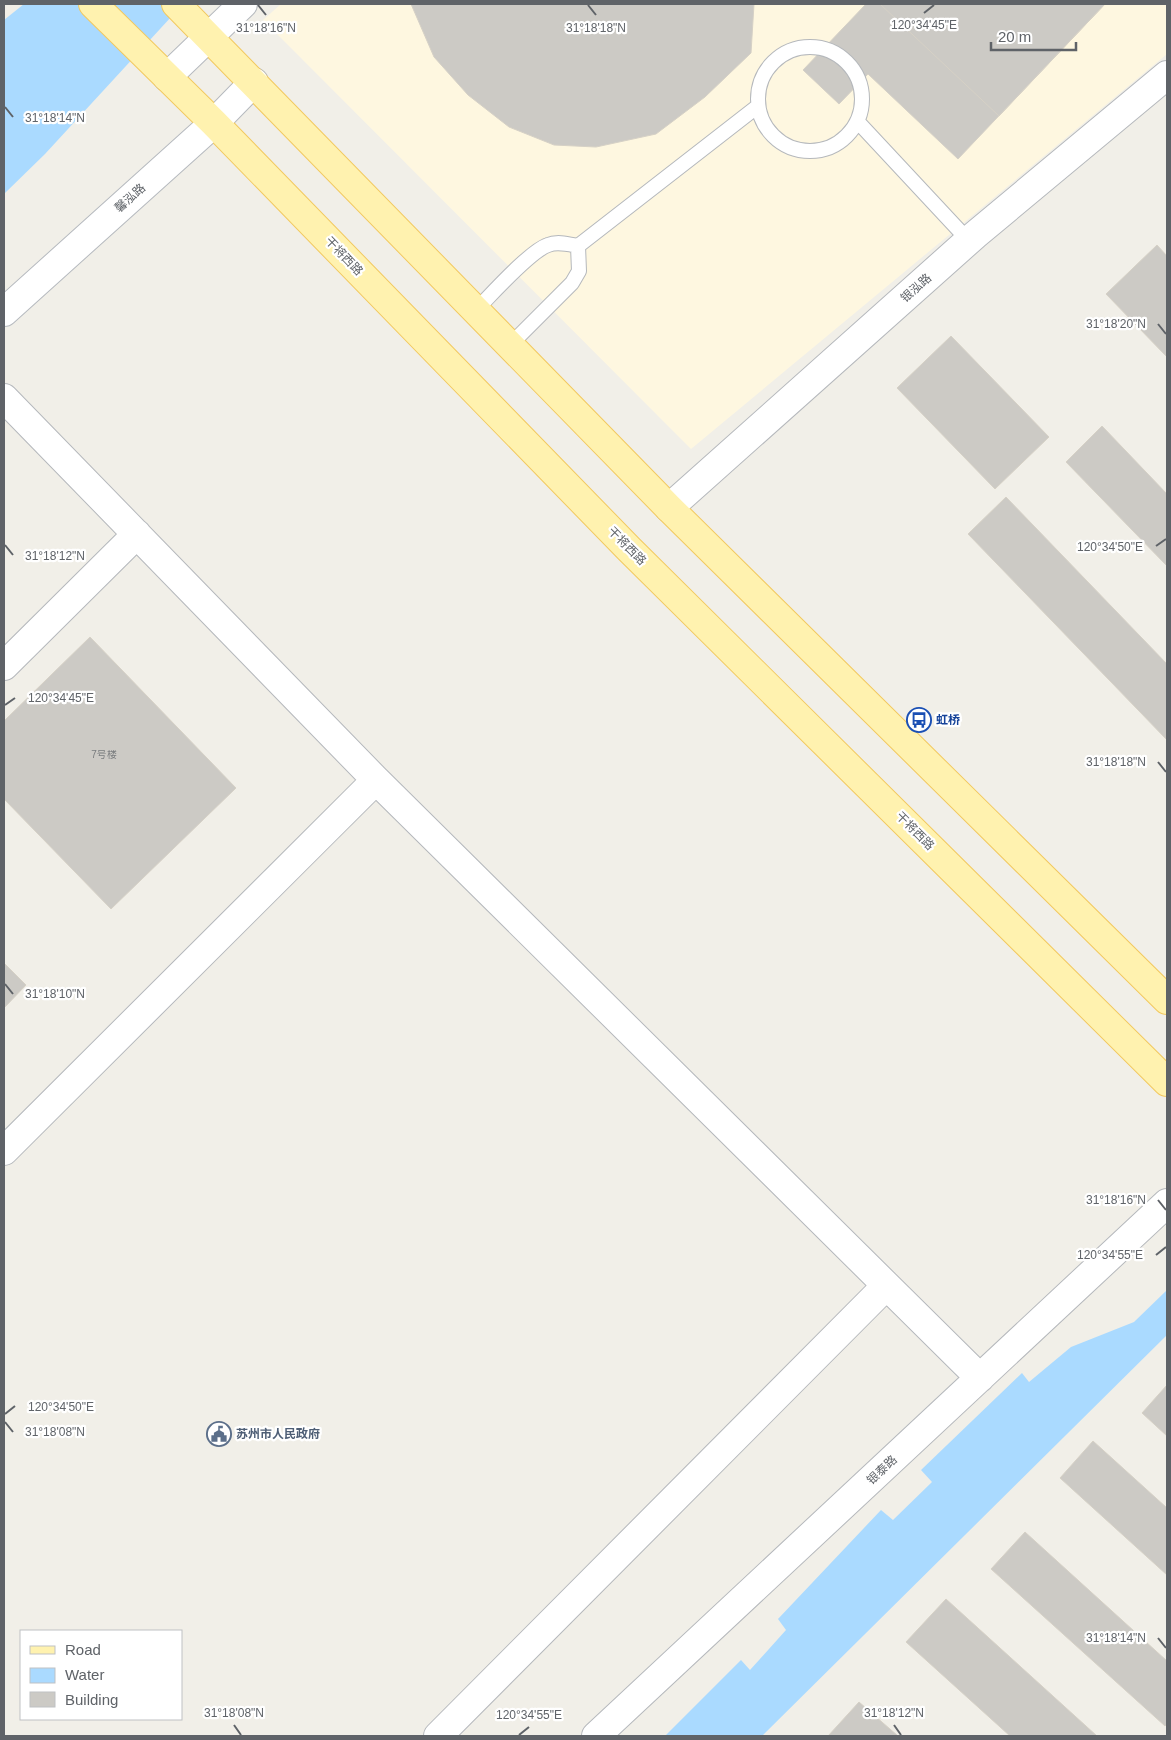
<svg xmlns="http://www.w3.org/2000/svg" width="1171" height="1740" font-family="Helvetica,'Noto Sans SC',sans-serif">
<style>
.commercial{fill:#fef7e0}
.water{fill:#aadaff}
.building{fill:#cccac5;stroke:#d6d1c6}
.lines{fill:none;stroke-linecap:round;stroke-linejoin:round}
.lane-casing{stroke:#b5b8bc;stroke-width:16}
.street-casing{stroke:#b5b8bc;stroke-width:30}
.secondary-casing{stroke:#b6babf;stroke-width:30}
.primary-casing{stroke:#f2c960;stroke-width:30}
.lane{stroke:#fff;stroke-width:14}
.street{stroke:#fff;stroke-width:28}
.secondary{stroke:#fff;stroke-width:28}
.primary{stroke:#fff2af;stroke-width:28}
.ticks{fill:none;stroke:#5f6368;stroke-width:2}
.labels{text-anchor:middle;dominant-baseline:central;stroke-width:4.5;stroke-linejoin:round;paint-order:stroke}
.number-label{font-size:10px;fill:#7a7d7f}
.street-label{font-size:12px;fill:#5f6368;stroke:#fff}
.transit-label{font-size:12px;font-weight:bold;fill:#164399;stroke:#fff;text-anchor:start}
.service-label{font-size:12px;font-weight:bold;fill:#4e5e75;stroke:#fff;text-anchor:start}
.ticks-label{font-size:12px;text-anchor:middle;fill:#5f6368;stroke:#fff;stroke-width:4.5;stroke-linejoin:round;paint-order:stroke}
</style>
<rect width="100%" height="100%" fill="#f1efe8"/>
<path class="commercial" d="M281 4H1167V54L691 449 263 20Z"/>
<path class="water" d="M24 4H183L45 154 4 194V20Z
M1167 1290V1335L762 1736H665L741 1660 750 1670 786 1630 778 1619 881 1510 893 1520 932 1482 921 1470 1022 1373 1029 1382 1071 1347 1134 1322Z"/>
<path class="building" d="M411 4H754L751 53 705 97 656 134 596 147 554 145 509 127 468 95 434 57Z
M866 4H1105L958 159 868 74 839 104 803 70Z
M880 4H1105L999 116Z
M1157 245 1167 256V357L1106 294Z
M951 336 1049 437 995 489 897 388Z
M1102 426 1167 494V566L1066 462Z
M1006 497 1167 664V740L968 534Z
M90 637 236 788 111 909 4 799V721Z
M4 963 26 985 4 1008Z
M1167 1385V1436L1142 1413Z
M1093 1441 1167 1508V1575L1060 1478Z
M1025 1532 1167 1661V1724L1165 1726 991 1569Z
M946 1599 1097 1736H1010L906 1642Z
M859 1702 898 1736H828Z"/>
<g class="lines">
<defs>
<path id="lane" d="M758 99a52 52 0 1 1 104 0a52 52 0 1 1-104 0Z
M858 122 969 241
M476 310C491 295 530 251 548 245 557 241 568 244 578 246
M510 345 572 283 579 271 578 246 758 106"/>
<path id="street" d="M4 398 376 780
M669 508 975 235 1167 75
M4 666 137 534
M4 1151 376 780 980 1378
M438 1736 886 1286
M596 1736 1167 1203"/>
<path id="secondary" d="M167 77 243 4
M4 312 214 123 254 82"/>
<path id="primary" d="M93 4 214 123 629 549 1167 1082
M176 4 669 508 1167 1000"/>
</defs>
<use href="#lane" class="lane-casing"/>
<use href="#street" class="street-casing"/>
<use href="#secondary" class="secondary-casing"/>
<use href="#primary" class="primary-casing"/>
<use href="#lane" class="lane"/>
<use href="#street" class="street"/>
<use href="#secondary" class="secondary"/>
<use href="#primary" class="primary"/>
</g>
<path class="ticks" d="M258 5 266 15M588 5 596 15M924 13 934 5M5 107 13 117M1158 324 1166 334M5 545 13 555M1156 546 1166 539M5 705 15 698M1158 762 1166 772M5 984 13 994M1158 1200 1166 1210M1156 1255 1166 1247M5 1414 15 1406M5 1422 13 1432M1158 1638 1166 1648M234 1725 241 1735M894 1725 901 1735M519 1735 529 1727"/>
<defs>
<symbol id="bus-ring" viewBox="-11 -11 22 22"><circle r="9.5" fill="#fff" stroke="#1a4fb4" stroke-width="1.5"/><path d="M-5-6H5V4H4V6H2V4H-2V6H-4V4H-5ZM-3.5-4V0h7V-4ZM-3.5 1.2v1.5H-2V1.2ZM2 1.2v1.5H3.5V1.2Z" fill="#1a4fb4"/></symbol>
<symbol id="civic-ring" viewBox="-11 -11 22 22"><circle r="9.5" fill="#fff" stroke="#5c6f8a" stroke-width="1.5"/><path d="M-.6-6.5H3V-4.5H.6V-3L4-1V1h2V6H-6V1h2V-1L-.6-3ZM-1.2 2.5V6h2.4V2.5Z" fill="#5c6f8a"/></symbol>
</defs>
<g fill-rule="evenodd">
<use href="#bus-ring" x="905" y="706" width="28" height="28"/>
<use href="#civic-ring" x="205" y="1420" width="28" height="28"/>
</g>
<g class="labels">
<g class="number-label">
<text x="104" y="754">7号楼</text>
</g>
<g class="street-label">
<text transform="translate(130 198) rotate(-42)">馨泓路</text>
<text transform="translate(344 256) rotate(46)">干将西路</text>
<text transform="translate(916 288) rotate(-42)">银泓路</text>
<text transform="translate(627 546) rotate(45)">干将西路</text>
<text transform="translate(915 831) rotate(45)">干将西路</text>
<text transform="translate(882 1470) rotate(-43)">银泰路</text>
</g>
<g class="transit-label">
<text x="936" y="720">虹桥</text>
</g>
<g class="service-label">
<text x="236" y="1434">苏州市人民政府</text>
</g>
</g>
<g class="ticks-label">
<text x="924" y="29">120°34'45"E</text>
<text x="266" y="32">31°18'16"N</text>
<text x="596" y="32">31°18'18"N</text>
<text x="55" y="122">31°18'14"N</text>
<text x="1116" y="328">31°18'20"N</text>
<text x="1110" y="551">120°34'50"E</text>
<text x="55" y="560">31°18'12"N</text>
<text x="61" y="702">120°34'45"E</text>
<text x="1116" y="766">31°18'18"N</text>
<text x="55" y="998">31°18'10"N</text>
<text x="1116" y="1204">31°18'16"N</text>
<text x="1110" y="1259">120°34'55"E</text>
<text x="61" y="1411">120°34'50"E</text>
<text x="55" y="1436">31°18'08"N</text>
<text x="1116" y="1642">31°18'14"N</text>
<text x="234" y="1717">31°18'08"N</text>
<text x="894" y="1717">31°18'12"N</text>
<text x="529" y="1719">120°34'55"E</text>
</g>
<rect width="1171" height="1740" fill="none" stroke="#5f6368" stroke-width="10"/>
<rect x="20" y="1630" width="162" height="90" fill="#ffffff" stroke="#bfc1c3"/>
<rect x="30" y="1646" width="25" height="8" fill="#fff2af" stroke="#bfc1c3"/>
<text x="65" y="1655" font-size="15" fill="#5f6368">Road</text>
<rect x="30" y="1668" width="25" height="15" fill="#aadaff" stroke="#bfc1c3"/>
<text x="65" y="1680" font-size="15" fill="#5f6368">Water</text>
<rect x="30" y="1692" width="25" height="15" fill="#cccac5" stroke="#bfc1c3"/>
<text x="65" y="1705" font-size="15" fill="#5f6368">Building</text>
<path d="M991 42v8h85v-8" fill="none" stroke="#5f6368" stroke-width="2.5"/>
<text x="998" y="42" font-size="15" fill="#5f6368" stroke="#ffffff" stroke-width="4" paint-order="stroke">20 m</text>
</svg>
